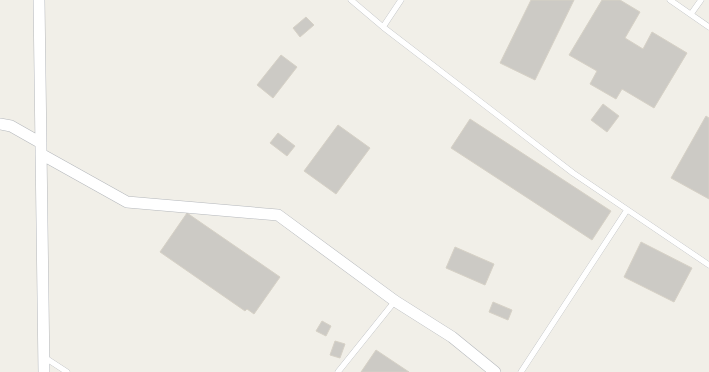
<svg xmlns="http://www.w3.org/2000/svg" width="709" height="372" font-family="'Roboto Condensed',sans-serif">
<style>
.building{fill:#cccac5;stroke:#d6d1c6}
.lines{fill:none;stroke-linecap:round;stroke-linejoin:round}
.service-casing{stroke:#b5b8bc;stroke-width:6}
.minor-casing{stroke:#b5b8bc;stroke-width:12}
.service{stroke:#fff;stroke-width:5.5}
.minor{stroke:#fff;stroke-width:11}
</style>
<rect width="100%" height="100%" fill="#f1efe8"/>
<path class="building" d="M531 0H574L535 80 500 63Z
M602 0H620L640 12 625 38 643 49 652 32 687 53 654 108 622 89 616 99 590 84 597 71 569 55Z
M306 17 314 25 300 37 293 28Z
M281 55 297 67 273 98 257 85Z
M603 104 619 116 607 132 591 120Z
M706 116 709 118V199L671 178Z
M470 119 611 211 592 240 451 148Z
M338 125 370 148 336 194 304 171Z
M278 133 295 146 287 156 270 143Z
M187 213 280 277 254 314 247 309 245 311 160 252Z
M641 242 692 268 674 302 624 277Z
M455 247 494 264 485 285 446 268Z
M493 302 512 310 508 320 489 312Z
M322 321 331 326 326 336 316 331Z
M335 341 345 344 340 358 330 355Z
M376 350 409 372H361Z"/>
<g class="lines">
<defs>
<path id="service" d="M351 0 383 27 573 173 709 265
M670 0 709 27
M691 14 701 0
M383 27 401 0
M44 357 67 372
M338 372 395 301
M521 372 627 210"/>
<path id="minor" d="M39 0 44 372
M0 124 11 126 41 143
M41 154 127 202 278 215 395 301 452 337 495 372"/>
</defs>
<use href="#service" class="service-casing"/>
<use href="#minor" class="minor-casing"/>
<use href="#service" class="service"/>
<use href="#minor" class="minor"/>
</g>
</svg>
